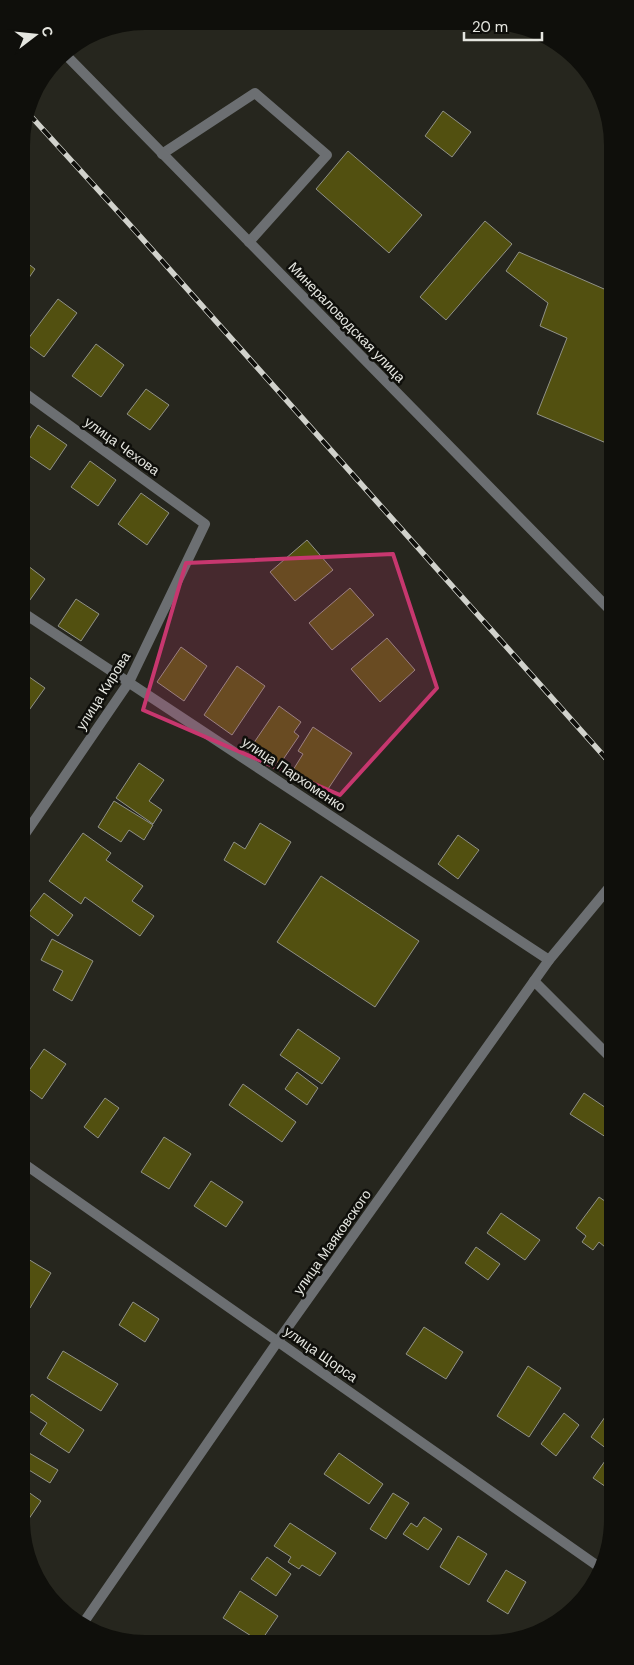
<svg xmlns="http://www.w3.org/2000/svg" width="634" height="1665" font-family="'DM Sans',sans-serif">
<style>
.building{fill:#525010;stroke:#909187}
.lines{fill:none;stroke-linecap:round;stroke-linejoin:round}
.service{stroke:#6c6f72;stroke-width:10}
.minor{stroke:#6c6f72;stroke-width:10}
.tertiary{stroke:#6c6f72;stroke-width:10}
.rail-casing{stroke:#d1d2cc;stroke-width:5.5}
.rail{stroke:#0f0f0b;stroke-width:4;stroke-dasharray:11;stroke-linecap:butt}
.marked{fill:#c7376f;fill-opacity:0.2;stroke:#c7376f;stroke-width:4;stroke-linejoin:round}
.labels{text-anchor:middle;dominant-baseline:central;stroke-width:5;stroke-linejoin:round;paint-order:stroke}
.street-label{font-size:14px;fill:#e5e6e0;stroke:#0f0f0b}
</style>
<rect width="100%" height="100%" fill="#26261e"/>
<path class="building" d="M443 111 471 132 452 157 425 136Z
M348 151 422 215 389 253 316 189Z
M485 221 512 244 446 320 420 297Z
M519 252 611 292V445L537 414 567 338 540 326 548 303 506 271Z
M22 259 35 269 22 288Z
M58 299 77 313 44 357 25 343Z
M96 344 124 365 101 397 72 376Z
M146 389 169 405 150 430 127 414Z
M38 425 67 445 50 470 22 451Z
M90 461 116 480 98 506 71 487Z
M141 493 169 513 147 545 118 524Z
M307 540 333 570 295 601 270 572Z
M23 562 45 579 27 604 22 601Z
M350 588 374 615 332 650 309 623Z
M76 599 99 614 81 641 58 626Z
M387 638 415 670 380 702 351 669Z
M181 647 207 666 184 701 157 682Z
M237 666 265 686 232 735 204 715Z
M25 674 45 688 22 720V678Z
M279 706 301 722 294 732 299 736 280 764 253 744Z
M313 727 352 753 326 792 293 770 303 754 298 751Z
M139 763 164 780 149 801 162 810 153 824 116 798Z
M114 801 153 825 144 840 129 830 121 842 98 827Z
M260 823 291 842 265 885 224 860 234 842 245 849Z
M83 833 111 853 106 860 143 886 132 901 154 916 140 936 85 897 81 904 49 881Z
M458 835 479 850 458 879 438 864Z
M321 876 419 941 375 1007 277 942Z
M44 893 73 915 58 936 28 914Z
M52 939 93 961 72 1001 53 990 63 971 41 960Z
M298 1029 340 1058 322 1084 280 1055Z
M44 1049 66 1064 42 1099 23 1085V1079Z
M297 1072 318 1088 307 1105 285 1089Z
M243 1084 296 1122 282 1142 229 1105Z
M584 1093 612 1112V1141L570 1114Z
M105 1098 119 1108 98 1138 84 1127Z
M164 1137 191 1154 169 1189 141 1172Z
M211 1181 243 1202 226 1227 194 1206Z
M599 1197 612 1206 611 1252 599 1242 593 1250 582 1242 586 1236 576 1228Z
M501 1213 540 1240 525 1260 487 1233Z
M476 1247 500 1264 488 1280 465 1263Z
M23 1256 51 1273 30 1308 23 1303Z
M133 1302 159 1319 145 1342 119 1325Z
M424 1327 463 1352 446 1379 406 1354Z
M63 1351 118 1384 101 1411 47 1378Z
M528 1366 561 1388 529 1437 497 1416Z
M32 1394 84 1430 69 1453 40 1434 47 1423 23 1407Z
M612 1407V1441L607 1449 591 1437Z
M564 1413 579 1425 556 1456 541 1444Z
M24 1450 58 1470 50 1483 24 1467Z
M612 1451V1491L593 1478Z
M339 1453 383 1484 369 1504 324 1474Z
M24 1489 41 1501 24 1526Z
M393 1493 409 1503 386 1539 370 1529Z
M424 1517 442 1529 428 1550 403 1534 411 1523 417 1527Z
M290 1523 336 1553 320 1576 302 1565 299 1569 288 1562 291 1557 274 1546Z
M458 1536 487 1554 469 1585 440 1567Z
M267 1557 291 1574 276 1596 251 1579Z
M506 1570 526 1582 508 1614 487 1601Z
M240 1591 278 1616 261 1641H259L223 1618Z"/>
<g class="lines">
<path class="service" d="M162 154 255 93 327 155 249 242"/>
<path class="minor" d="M63 52 611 611
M22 391 205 524 129 682 23 837
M22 612 549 960
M534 981 612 1059
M23 1163 602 1569"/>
<path class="tertiary" d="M84 1622 278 1341 549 960 612 884"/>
<defs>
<path id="rail" d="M28 113 130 225 611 764"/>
</defs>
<use href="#rail" class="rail-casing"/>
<use href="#rail" class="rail"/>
</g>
<path class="marked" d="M393 554 437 688 340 795 143 710 186 563Z"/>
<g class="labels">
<g class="street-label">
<text transform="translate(347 322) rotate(46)">Минераловодская улица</text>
<text transform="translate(122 446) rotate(36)">улица Чехова</text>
<text transform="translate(103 691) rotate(-58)">улица Кирова</text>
<text transform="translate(294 774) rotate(34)">улица Пархоменко</text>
<text transform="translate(332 1242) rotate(-55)">улица Маяковского</text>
<text transform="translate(321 1354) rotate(35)">улица Щорса</text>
</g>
</g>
<path d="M0 0H634V1665H0ZM145 30H489A115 115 0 0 1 604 145V1520A115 115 0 0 1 489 1635H145A115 115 0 0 1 30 1520V145A115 115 0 0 1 145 30Z" fill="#0f0f0b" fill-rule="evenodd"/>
<g transform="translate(35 35) rotate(74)" stroke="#0f0f0b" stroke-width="4" paint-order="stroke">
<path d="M0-4L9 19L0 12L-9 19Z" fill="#e5e6e0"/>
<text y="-8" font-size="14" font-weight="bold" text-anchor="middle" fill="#e5e6e0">С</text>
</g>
<path d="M464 32v8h78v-8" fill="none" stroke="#e5e6e0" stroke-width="2.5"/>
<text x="472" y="32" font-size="15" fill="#e5e6e0" stroke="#0f0f0b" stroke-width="4" paint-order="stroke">20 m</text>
</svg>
